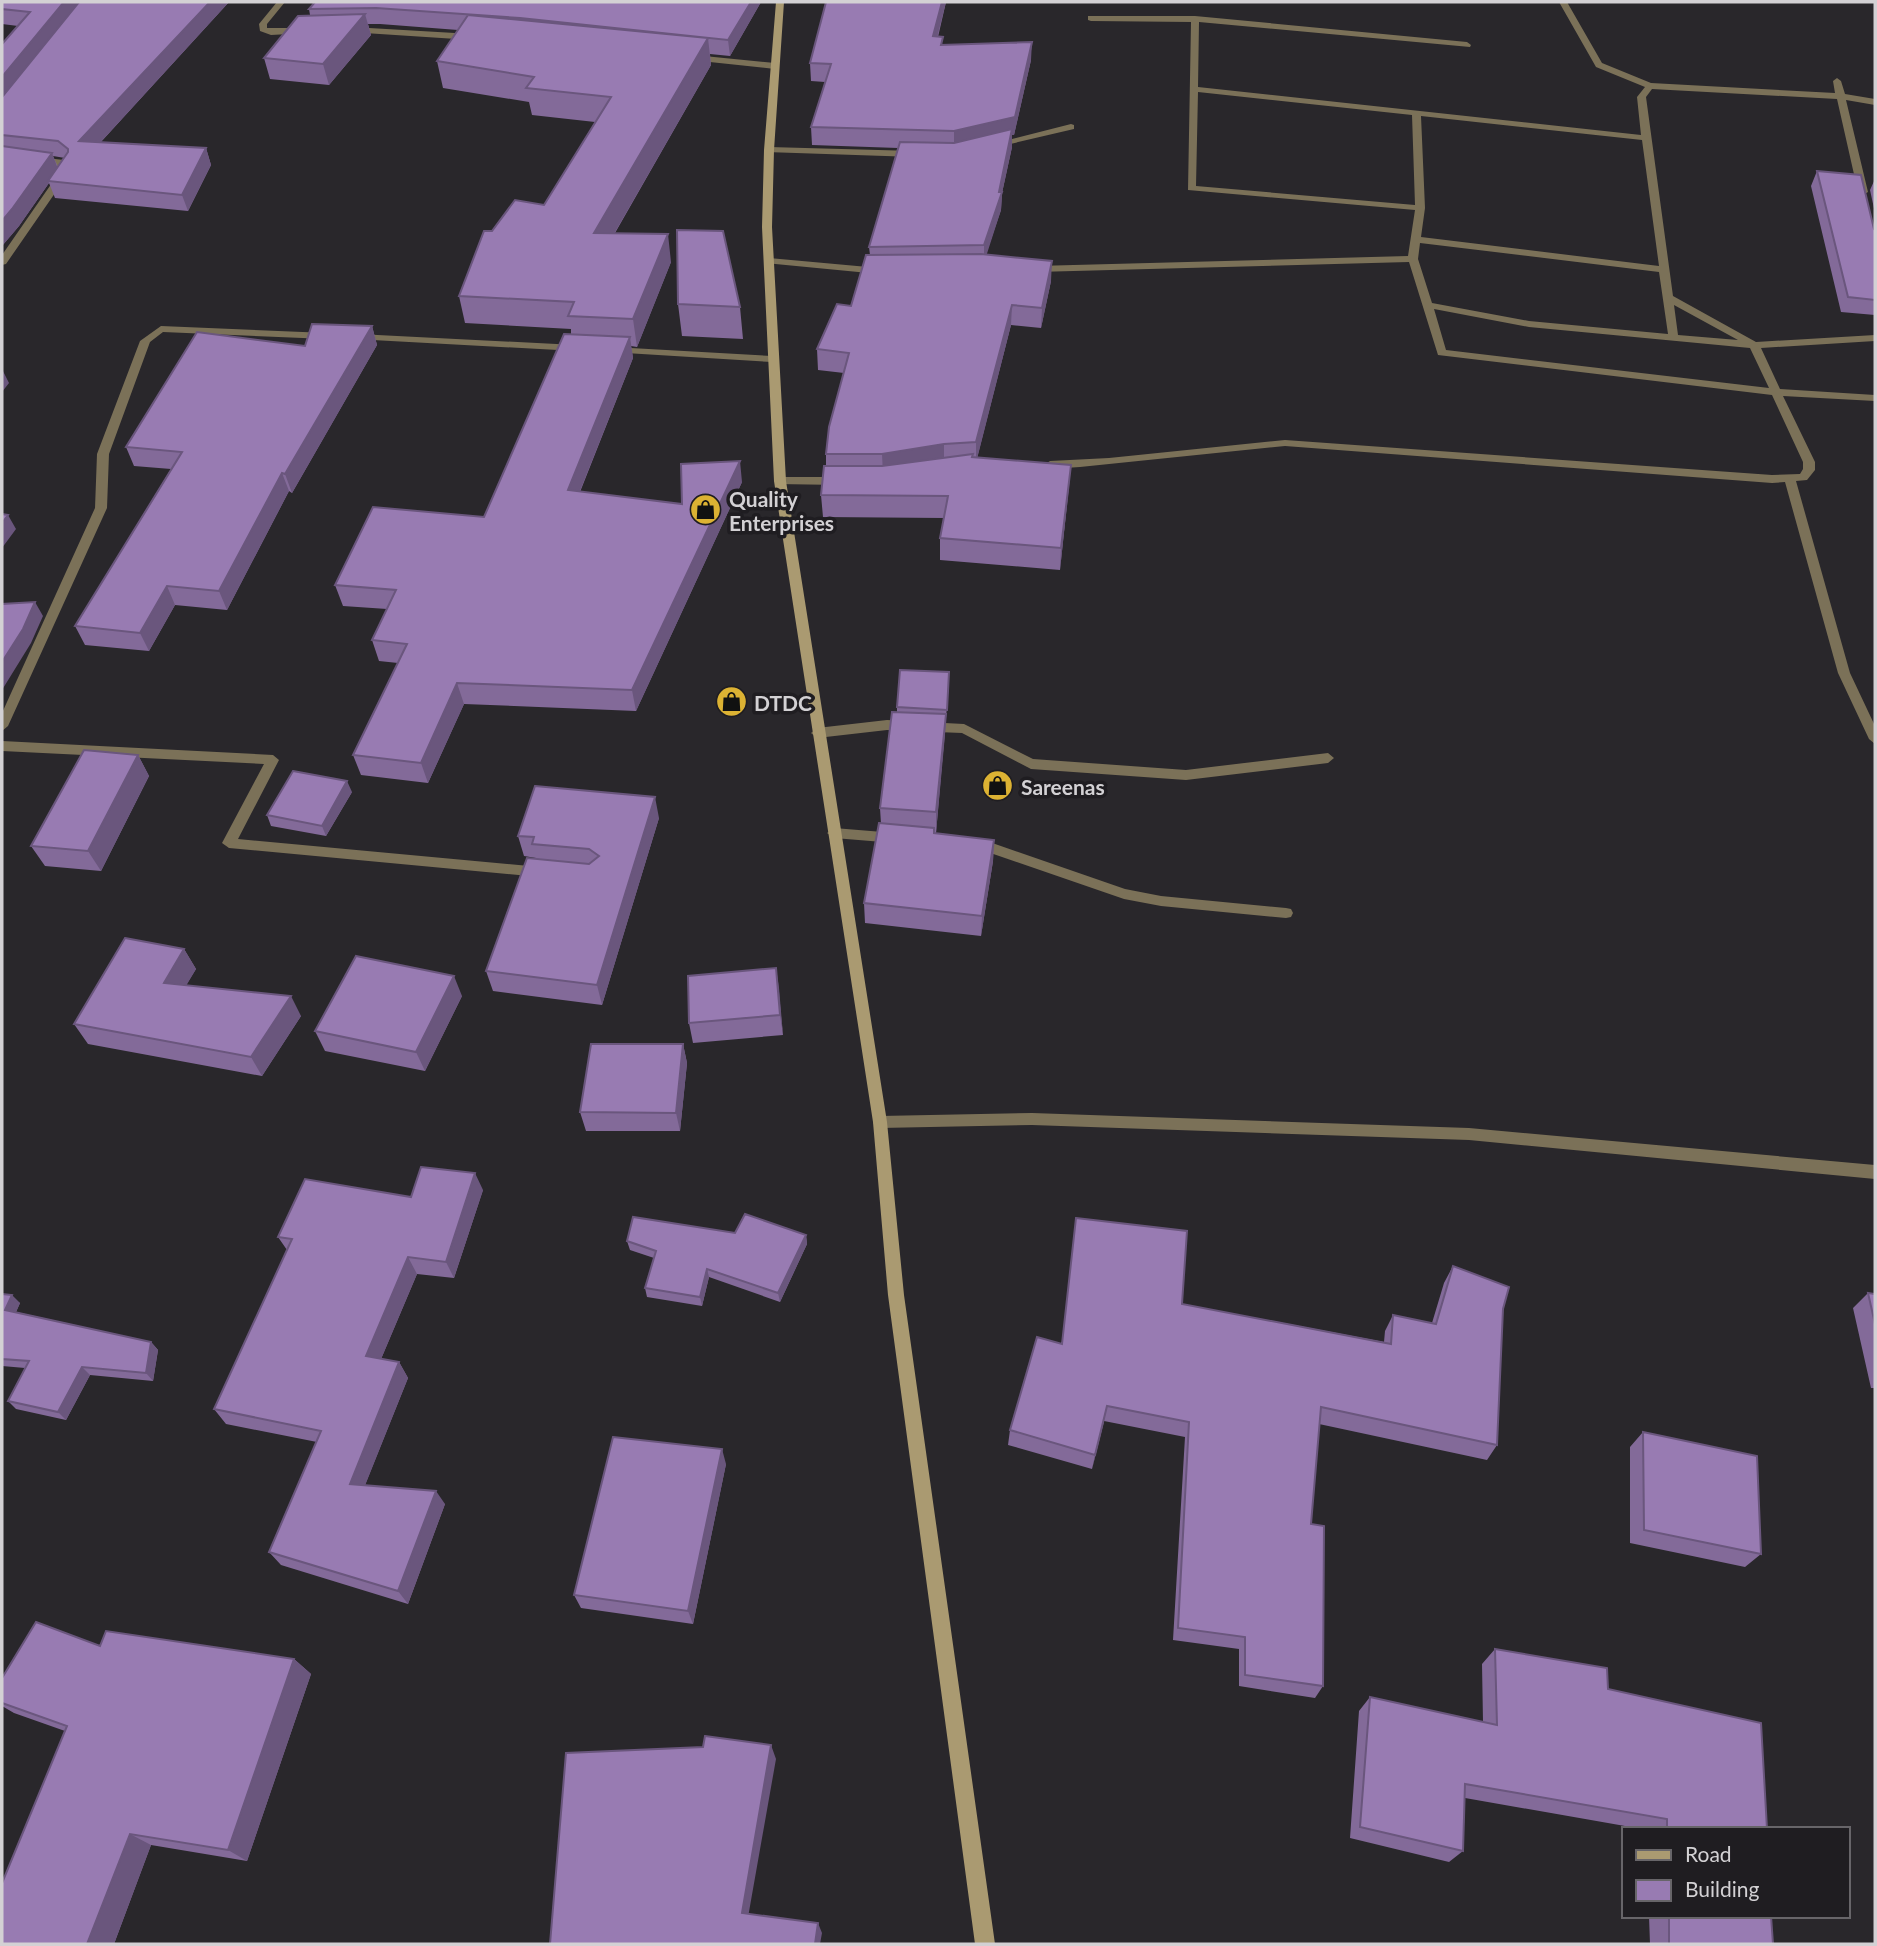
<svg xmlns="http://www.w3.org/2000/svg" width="1877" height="1946" font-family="Lato,sans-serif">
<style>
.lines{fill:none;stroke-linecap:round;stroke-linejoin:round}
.minor{fill:#7b7158;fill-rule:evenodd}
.secondary{fill:#aa9a71;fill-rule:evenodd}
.wall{fill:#836a99;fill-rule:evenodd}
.shaded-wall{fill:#6a567d}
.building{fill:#987bb2;stroke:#6a567d;stroke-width:2}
.labels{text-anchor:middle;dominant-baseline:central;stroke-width:7;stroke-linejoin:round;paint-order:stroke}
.poi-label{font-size:21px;font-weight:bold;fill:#d3d1d4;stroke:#1f1d21;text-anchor:start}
</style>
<rect width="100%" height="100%" fill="#29272b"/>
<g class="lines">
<path class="minor" d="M277 2H285L267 24V28H304L308 31 307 33 271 35 260 31 259 24Z
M1559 2H1567L1602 63 1651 83 1835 93 1833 81 1837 78 1841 81 1845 94 1875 99V105L1846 100 1868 192 1863 195 1858 192 1837 99 1652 89 1646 97 1673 296 1756 342 1875 335V341L1761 348 1780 389 1875 395V401L1783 396 1815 462V470L1807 480 1796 481 1850 673 1875 726V744L1869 739 1838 673 1785 482 1772 483 1285 446 1080 467 1050 469 1044 465 1050 461 1109 458 1285 440 1772 475 1800 474 1803 469V462L1772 395 1438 355 1409 262 1036 272 1031 269 1036 266 1408 256 1415 210 1188 190 1191 22 1091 21 1088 20V16H1195L1467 42 1471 45 1470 47 1199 22 1198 87 1641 135 1637 97 1645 87 1596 67ZM1198 92 1412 115 1415 205 1196 186ZM1421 116 1642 140 1659 266 1421 237 1425 208ZM1420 243 1659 272 1668 334 1529 321 1432 303 1418 259ZM1674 305 1738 340 1678 335ZM1434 309 1529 327 1750 348 1769 388 1446 350Z
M352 27 472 34 476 37 472 40 349 32V28Z
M694 55 775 63 779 66 775 69 691 60V56Z
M1071 124 1074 125V129L993 148 988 145Z
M769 147 915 151 920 154 915 157 766 152 764 150Z
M2 153 64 160 73 167 6 264 2 265V255L63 167 2 159Z
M769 258 879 268 884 271 879 274 765 263 764 261Z
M161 326 327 333 332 336 327 339 163 332 150 342 109 454 107 508 8 726 2 731V713L95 508 97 454 140 341Z
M358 334 576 345 581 348 576 351 354 339 353 337Z
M613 347 772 356 777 359 772 362 609 352 608 350Z
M780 477H841L847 481 841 485 776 484 774 481Z
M887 720 964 724 1033 759 1186 770 1328 753 1334 758 1328 763 1186 780 1031 769 962 733 887 730 817 738 811 733 817 728Z
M2 741 273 755 279 760 238 839 540 867 547 872 540 877 229 848 222 843 264 764 2 751Z
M834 828 895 833 902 838 895 843 834 838 827 833Z
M978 838 1125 889 1161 896 1286 908 1291 909 1293 913 1291 917 1286 918 1161 906 1124 899 973 847 971 843 973 839Z
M1032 1113 1469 1128 1875 1165V1179L1469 1140 1032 1125 880 1128 875 1127 873 1122 875 1117 880 1116Z"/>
<path class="secondary" d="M776 2H784L774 150 772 227 786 481 887 1122 904 1295 995 1944H975L888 1295 873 1122 774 481 762 227 764 150Z"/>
</g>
<path class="wall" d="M2 2H229L100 143 206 148 211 165 188 211 55 198 49 183 19 226 2 246V44L18 26 2 24ZM53 156 65 158 58 167Z
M315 2H761L730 56 710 54 711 65 615 233 671 262 637 347 631 346 633 358 580 492 682 504 742 482 636 711 464 704 428 783 361 775 353 755 398 663 379 661 372 640 387 609 343 606 335 585 484 517 571 334V329L465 323 459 296 492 231 544 205 595 122 532 115 529 102 443 88 437 61 458 30 380 24H368L371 35 329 85 270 79 264 58 310 15 309 9Z
M946 2 938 37 943 45 1031 60 1014 135H1012V147L1002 193 1001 210 986 254 1051 281 1041 328 1011 325 977 458 1071 465 1060 570 940 560V538L944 518 823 517 821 495 826 466V454L844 373 818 370 817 349 851 306 870 255 869 247 898 148 812 145 811 127 825 82 811 81 810 63Z
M1817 171 1875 230V315L1841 312 1811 186Z
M1875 179V213L1870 190Z
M678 304 740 307 743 339 682 336Z
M372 326 377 345 292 493 289 491 227 610 175 605 149 651 85 645 75 626 171 469 134 466 126 447 305 346Z
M949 683 936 833 994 840 993 861 981 936 865 923 864 903 881 824 880 808 897 712V707Z
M138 755 149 776 101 871 45 866 31 846Z
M352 792 326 836 271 826 267 815Z
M659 818 602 1005 493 991 486 971 537 859 536 858 524 856 518 836Z
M184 949 196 969 186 985 301 1016 262 1076 88 1044 74 1024Z
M776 968 783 1035 693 1043 689 1023Z
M462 996 425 1071 325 1051 315 1031Z
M683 1044 687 1063 680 1131H586L580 1112Z
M483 1190 454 1278 417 1274 381 1359 399 1362 408 1378 365 1485 445 1504 408 1604 281 1565 269 1552 317 1442 226 1424 214 1409 287 1250 278 1237 411 1197Z
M735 1233 806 1235 807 1244 780 1302 709 1277 702 1306 647 1297 645 1288 654 1258 630 1250 627 1241Z
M1453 1266 1503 1309 1497 1445 1487 1460 1319 1424 1311 1524 1323 1686 1315 1698 1239 1686V1649L1173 1640 1185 1437 1104 1421 1092 1469 1008 1445 1010 1430 1062 1343 1182 1304 1384 1342 1385 1331 1393 1315 1432 1323 1444 1283Z
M1868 1293 1875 1294V1388H1871L1853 1308Z
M2 1294 20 1303 16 1312 151 1342 158 1350 153 1381 90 1375 66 1420 16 1409 8 1401 25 1368 2 1366Z
M1643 1432 1761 1554 1745 1567 1630 1543V1447Z
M726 1464 693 1624 581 1608 574 1595Z
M100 1646 294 1659 311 1674 247 1861 151 1845 114 1944H2L65 1731 14 1713 2 1706V1678Z
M1495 1649 1608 1689 1767 1829H1642L1465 1798 1463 1851 1449 1862 1350 1838 1359 1711 1370 1697 1483 1722 1482 1664Z
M1649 1916H1771L1773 1944H1650Z"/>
<path class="shaded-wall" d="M64 2H83L2 102V77Z
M210 2H229L86 158 79 141Z
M751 2H761L730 56 728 40Z
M942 2H946L933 54V36Z
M365 14 371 35 329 85 323 64Z
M708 38 711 65 599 260 594 233Z
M1032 42 1031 60 1014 135H1012V147L1002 193 1001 210 984 263V245L954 149V131Z
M206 148 211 165 188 211 182 195Z
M52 153 58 169 48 181 49 183 19 226 2 246V221Z
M668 234 671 262 637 347 633 319Z
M1052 261 1051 281 1041 328 1042 308Z
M1012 305 1011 325 976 463V442Z
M372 326 377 345 292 493 285 474Z
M630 337 633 358 572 511 568 490Z
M2 369 9 383 2 392Z
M944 444V464L883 474 882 454Z
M740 461 742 482 636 711 632 690Z
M1071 465 1069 487 1060 570 1061 548Z
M282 473 289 491 227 610 219 591Z
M8 515 16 529 2 548V523Z
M167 586 175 605 149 651 140 633Z
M35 602 43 616 31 643 2 690V662Z
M457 683 464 704 428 783 421 763Z
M946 714 945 735 936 833V812Z
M138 755 149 776 101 871 88 851Z
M347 781 352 792 326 836 322 826Z
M655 797 659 818 602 1005 597 985Z
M994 840 993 861 981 936 982 916Z
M184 949 196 969 176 1003 164 983Z
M776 968 779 988 783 1035 780 1015Z
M454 976 462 996 425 1071 416 1052Z
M291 996 301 1016 262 1076 251 1057Z
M683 1044 687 1063 680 1131 676 1113Z
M475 1173 483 1190 454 1278 446 1262Z
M806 1235 807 1244 780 1302 778 1293Z
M408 1257 417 1274 376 1371 366 1356Z
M707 1269 709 1277 702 1306 700 1297Z
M12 1295 20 1303 13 1319 5 1310Z
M151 1342 158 1350 153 1381 146 1373Z
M399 1362 408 1378 360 1498 350 1484Z
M82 1367 90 1375 66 1420 58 1412Z
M1107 1406 1104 1421 1092 1469 1095 1455Z
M722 1449 726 1464 693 1624 688 1611Z
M436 1491 445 1504 408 1604 398 1591Z
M294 1659 311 1674 247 1861 228 1850Z
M771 1745 776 1759 747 1923 742 1913Z
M130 1834 151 1845 114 1944H87Z
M818 1923 822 1933 820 1944H815Z"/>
<path class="building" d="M2 2H64L2 77V44L30 12 2 9Z
M79 2H210L79 141 206 148 182 195 48 181 68 152V149L58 141 2 135V97Z
M315 2H751L728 40 520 18 376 8 309 9Z
M826 2H942L933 36 943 37 941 45 1032 42 1015 117 954 131 811 127 831 64 810 63Z
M365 14 323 64 264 58 298 16Z
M468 15 708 38 594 233 668 234 633 319 568 316 574 302 459 296 484 231H492L515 200 544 205 611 97 526 88 534 77 437 61Z
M1012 129 999 192H1002L984 245 869 247 900 142 954 143Z
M2 146 52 153 12 209 2 221Z
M1817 171 1861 175 1874 229 1875 230V300L1848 297Z
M677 230 723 231 740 307 678 304Z
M981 254 1052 261 1042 308 1012 305 976 442 944 444 882 454H826L829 427 849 353 817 349 837 304 851 306 866 255Z
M312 324 372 326 285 474 282 473 219 591 167 586 140 633 75 626 182 452 126 447 197 332 305 346Z
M564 334 630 337 568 490 682 504 681 464 740 461 632 690 457 683 421 763 353 755 407 644 372 640 396 590 335 585 373 507 484 517Z
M973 454 972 457 1071 465 1061 548 940 538 948 496 821 495 824 466H882Z
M2 514 8 515 2 523Z
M35 602 23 629 2 662V604Z
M900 670 949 672 947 710 897 707Z
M892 712 946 714 936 812 880 808Z
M84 750 138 755 88 851 31 846Z
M293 771 347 781 322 826 267 815Z
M535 786 655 797 597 985 486 971 527 858 589 864 599 856 589 849 532 844 534 837 518 836Z
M879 823 934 828V833L994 840 982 916 864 903Z
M125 938 184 949 164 983 291 996 251 1057 74 1024Z
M356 956 454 976 416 1052 315 1031Z
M776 968 780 1015 689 1023 688 976Z
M591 1044H683L676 1113 580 1112Z
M421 1167 475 1173 446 1262 408 1257 366 1356 399 1362 350 1484 436 1491 398 1591 269 1552 321 1431 214 1409 292 1239 278 1237 305 1179 411 1197Z
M745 1214 806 1235 778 1293 707 1269 700 1297 645 1288 656 1251 627 1241 633 1217 735 1233Z
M1076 1218 1187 1231 1182 1304 1391 1344 1393 1315 1436 1324 1453 1266 1509 1287 1503 1309 1497 1445 1321 1407 1311 1524 1324 1526 1323 1686 1245 1675V1637L1178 1628 1189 1422 1107 1406 1095 1455 1010 1430 1037 1337 1062 1344Z
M1868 1293 1875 1294V1324Z
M2 1294 12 1295 5 1310 151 1342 146 1373 82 1367 58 1412 8 1401 29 1361 2 1359Z
M1643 1432 1757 1456 1761 1554 1644 1530Z
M613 1437 722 1449 688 1611 574 1595Z
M36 1622 100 1646 106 1631 294 1659 228 1850 130 1834 87 1944H2V1883L67 1726 2 1703V1678Z
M1495 1649 1607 1668 1608 1689 1761 1723 1767 1829H1667V1819L1465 1784 1463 1851 1360 1827 1370 1697 1497 1725Z
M705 1736 771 1745 742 1913 818 1923 815 1944H550L566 1753 703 1747Z
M1669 1916H1771L1773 1944H1669Z"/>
<defs>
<symbol id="shop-disc" viewBox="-11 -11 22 22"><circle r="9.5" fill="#dcb233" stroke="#1f1d21"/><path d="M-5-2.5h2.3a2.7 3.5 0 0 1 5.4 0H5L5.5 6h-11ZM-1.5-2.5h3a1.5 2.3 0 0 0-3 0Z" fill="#111"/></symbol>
</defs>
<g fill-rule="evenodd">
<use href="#shop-disc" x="688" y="492" width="35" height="35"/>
<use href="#shop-disc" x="714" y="684" width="35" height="35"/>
<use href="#shop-disc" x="980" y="768" width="35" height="35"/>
</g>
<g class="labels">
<g class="poi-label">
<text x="729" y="498">Quality<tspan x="729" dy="24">Enterprises</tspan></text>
<text x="754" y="702">DTDC</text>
<text x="1021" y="786">Sareenas</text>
</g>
</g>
<rect width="1877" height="1946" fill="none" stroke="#d3d1d4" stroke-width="7"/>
<rect x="1622" y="1827" width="228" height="91" fill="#1f1d21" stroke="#676569" stroke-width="2"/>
<rect x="1636" y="1850" width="35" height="10" fill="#aa9a71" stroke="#676569" stroke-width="2"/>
<text x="1685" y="1862" font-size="21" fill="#d3d1d4">Road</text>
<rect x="1636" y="1880" width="35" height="21" fill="#987bb2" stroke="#676569" stroke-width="2"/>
<text x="1685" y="1897" font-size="21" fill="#d3d1d4">Building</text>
</svg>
